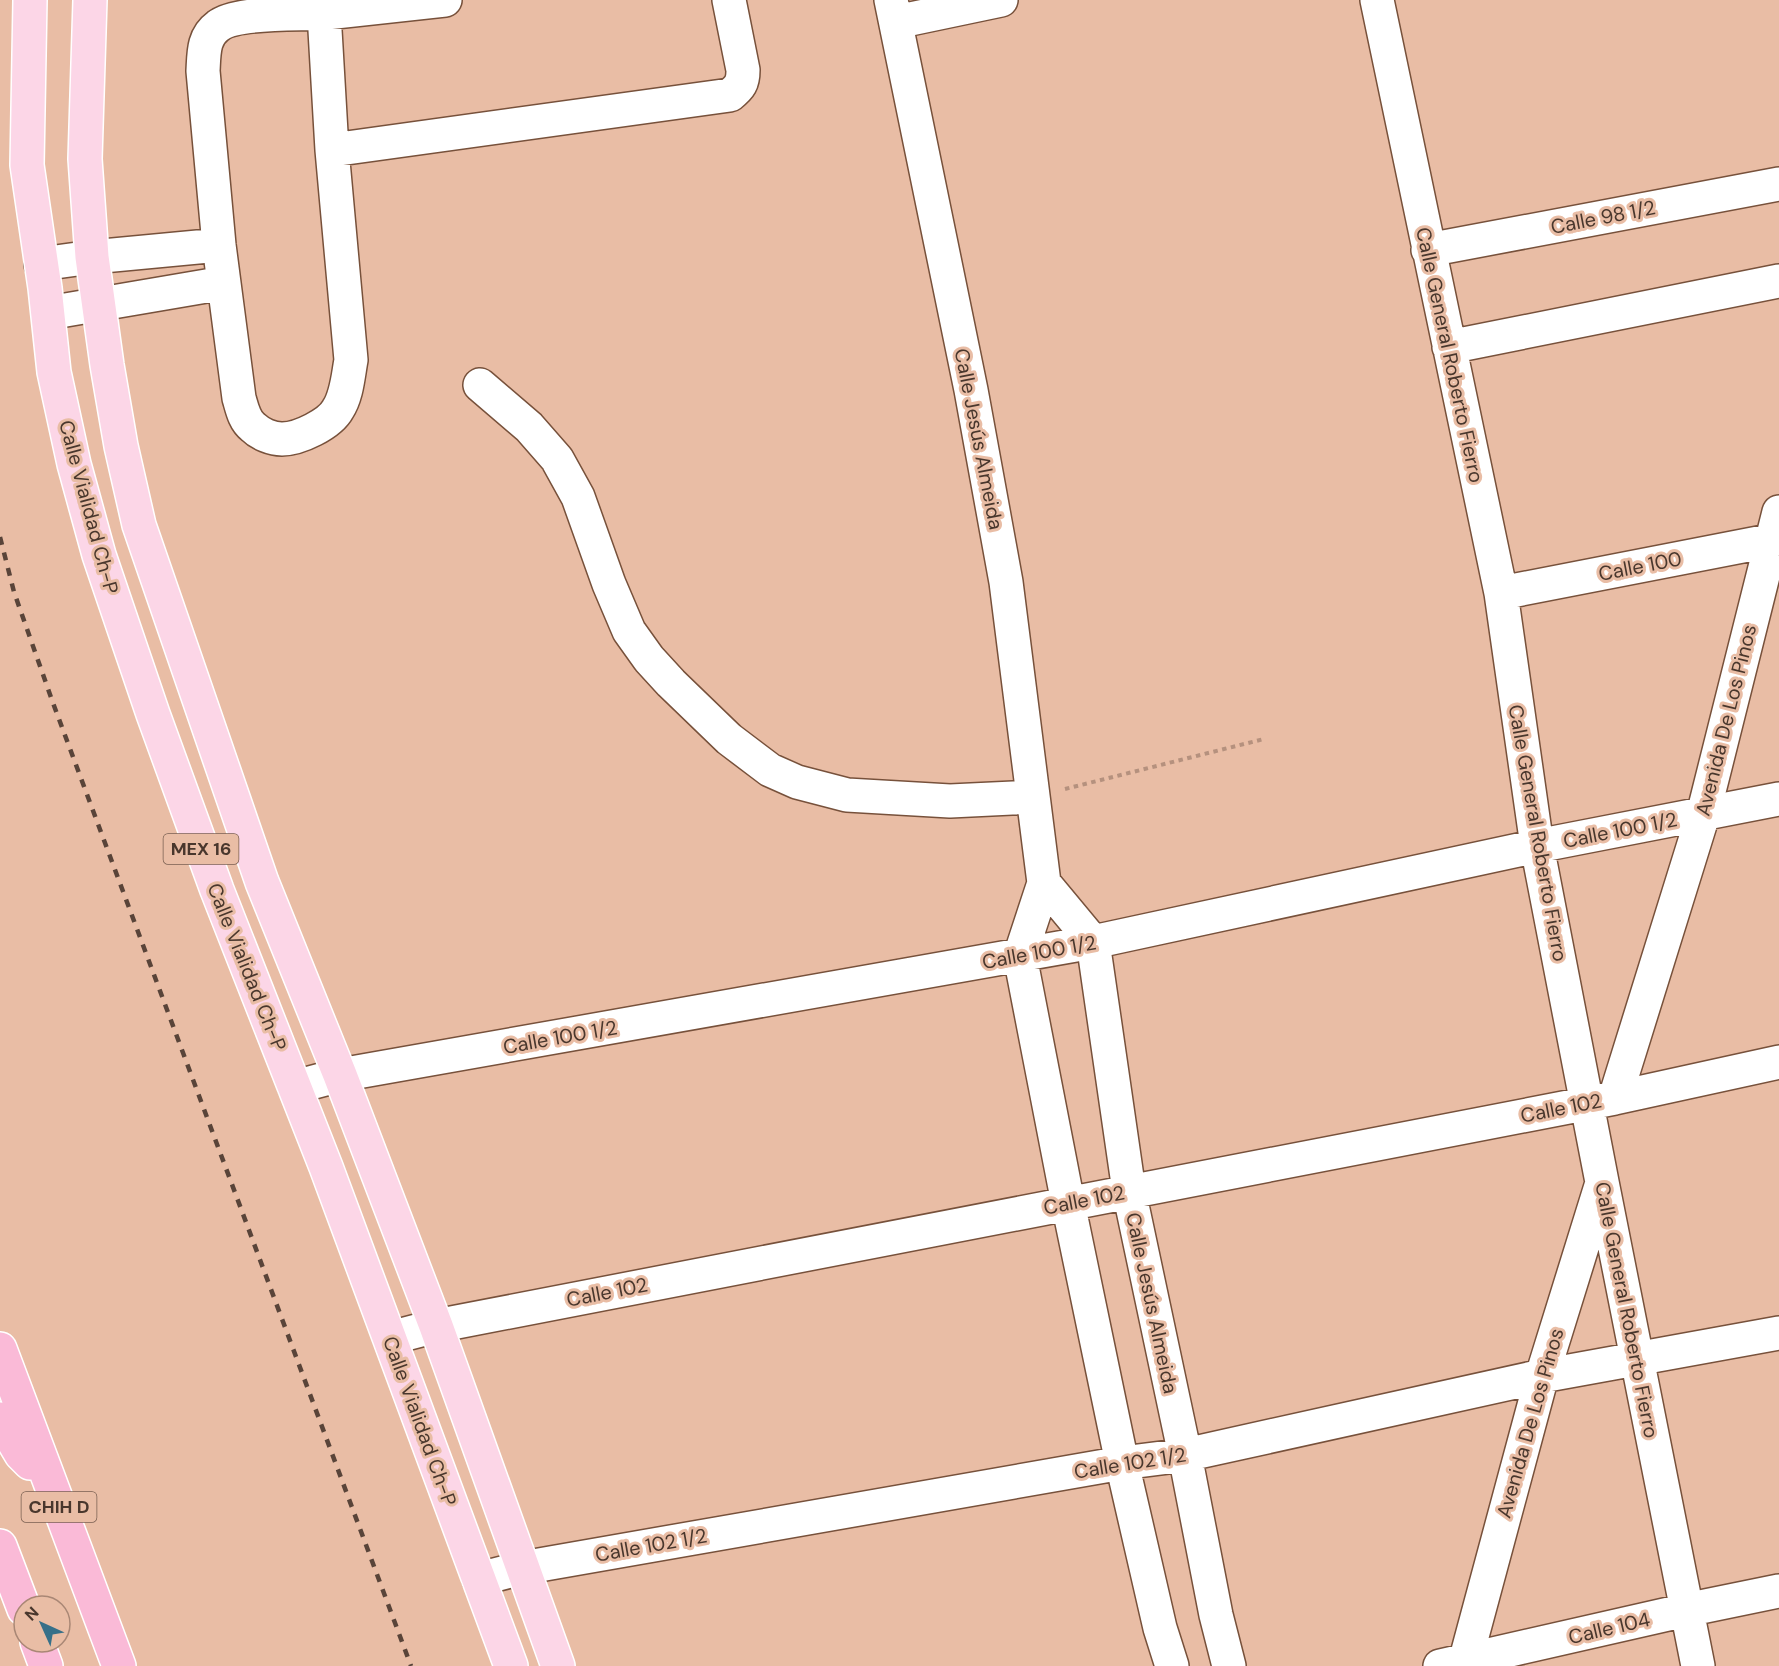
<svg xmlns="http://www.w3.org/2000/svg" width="1779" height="1666" font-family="'DM Sans',sans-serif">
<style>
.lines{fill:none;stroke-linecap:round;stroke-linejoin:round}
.minor-casing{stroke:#77513b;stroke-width:36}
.major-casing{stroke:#fff;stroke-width:36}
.highway-casing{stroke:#fff;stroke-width:36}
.path{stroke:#b5917e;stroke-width:4;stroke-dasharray:4.5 4.5;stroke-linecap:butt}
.minor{stroke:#fff;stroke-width:33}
.major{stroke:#fcd6e7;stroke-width:33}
.highway{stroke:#fabad7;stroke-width:33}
.rail{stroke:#594439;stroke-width:4.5;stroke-dasharray:8 8;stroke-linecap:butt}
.labels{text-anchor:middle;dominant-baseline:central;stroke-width:6;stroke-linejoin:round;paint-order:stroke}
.shield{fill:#e9bda5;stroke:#795f51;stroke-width:1.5}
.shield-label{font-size:18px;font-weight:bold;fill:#49372d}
.street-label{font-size:20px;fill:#49372d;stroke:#e9bda5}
</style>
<rect width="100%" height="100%" fill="#e9bda5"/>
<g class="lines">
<defs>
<path id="minor" d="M891 0 971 390 1006 582 1044 883 1020 956 1068 1203 1122 1463 1160 1628 1172 1666
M1377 0 1501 593 1537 846 1602 1182 1698 1666
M324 13 332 150 351 360C348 376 347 395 338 409 330 424 299 439 282 439 272 439 260 434 253 427 244 420 242 408 239 398L219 245 203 71C204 53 203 37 218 26 237 11 300 15 326 13 366 9 405 4 445 0
M896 22 1001 0
M332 150 730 95C740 87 743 83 743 70L729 0
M1428 250 1779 184
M41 264 92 257 219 245
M48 313 224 283
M1449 347 1779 281
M480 385 529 427 557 459 578 497 609 584 629 631 649 659 671 683 729 739 770 770 797 782 847 795 950 801 1032 797
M1501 593 1779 539
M1044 883 1093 942 1129 1191 1185 1455 1216 1615 1229 1666
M295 1087 340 1075 1093 942 1537 846 1779 799
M1615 1098 1703 815 1779 512
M390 1338 436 1326 1615 1098 1779 1062
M479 1579 522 1568 1122 1463 1185 1455 1542 1376 1779 1333
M1440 1666 1686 1610 1779 1591
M1464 1666 1542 1376 1601 1186"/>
<path id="major" d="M30 0 27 165 45 288 54 372 74 464 99 555 153 714 217 890 326 1167 511 1666
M90 0 85 159 92 257 107 365 121 446 139 525 262 882 340 1075 436 1326 558 1666"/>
<path id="highway" d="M0 1349 119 1666
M0 1419 21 1454 30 1463
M0 1546 24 1609
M37 1642 46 1666"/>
</defs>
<use href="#minor" class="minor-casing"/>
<use href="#major" class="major-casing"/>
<use href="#highway" class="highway-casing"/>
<path class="path" d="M1065 789 1264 739"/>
<use href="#minor" class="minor"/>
<use href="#major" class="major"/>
<use href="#highway" class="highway"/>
<path class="rail" d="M0 537 14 592 53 703 411 1666"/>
</g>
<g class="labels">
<g class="shield">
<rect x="163.5" y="834" width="75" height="30" rx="4.5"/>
<rect x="21.5" y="1492" width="75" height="30" rx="4.5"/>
</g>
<g class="shield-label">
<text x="201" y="849">MEX 16</text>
<text x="59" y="1507">CHIH D</text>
</g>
<g class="street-label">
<text transform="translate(1603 217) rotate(-11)">Calle 98 1/2</text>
<text transform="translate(1450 355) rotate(78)">Calle General Roberto Fierro</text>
<text transform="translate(979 439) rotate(79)">Calle Jesús Almeida</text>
<text transform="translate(89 507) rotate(75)">Calle Vialidad Ch-P</text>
<text transform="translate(1640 566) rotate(-11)">Calle 100</text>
<text transform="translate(1726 720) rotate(-76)">Avenida De Los Pinos</text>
<text transform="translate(1620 830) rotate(-11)">Calle 100 1/2</text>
<text transform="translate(1538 833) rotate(80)">Calle General Roberto Fierro</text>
<text transform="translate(1039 952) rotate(-10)">Calle 100 1/2</text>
<text transform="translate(247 967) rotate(68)">Calle Vialidad Ch-P</text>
<text transform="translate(560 1037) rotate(-10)">Calle 100 1/2</text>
<text transform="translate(1561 1108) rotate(-11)">Calle 102</text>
<text transform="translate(1084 1200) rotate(-11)">Calle 102</text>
<text transform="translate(607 1292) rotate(-11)">Calle 102</text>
<text transform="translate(1152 1303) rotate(78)">Calle Jesús Almeida</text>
<text transform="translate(1627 1310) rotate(79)">Calle General Roberto Fierro</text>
<text transform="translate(420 1421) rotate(70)">Calle Vialidad Ch-P</text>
<text transform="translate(1530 1423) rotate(-74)">Avenida De Los Pinos</text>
<text transform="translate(1130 1463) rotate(-9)">Calle 102 1/2</text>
<text transform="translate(651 1545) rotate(-10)">Calle 102 1/2</text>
<text transform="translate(1609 1628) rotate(-13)">Calle 104</text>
</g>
</g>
<g transform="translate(42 1624) rotate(315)"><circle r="28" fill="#e9bda5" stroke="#a98775" stroke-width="1.5"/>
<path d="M0-4.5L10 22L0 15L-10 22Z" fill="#377089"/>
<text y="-9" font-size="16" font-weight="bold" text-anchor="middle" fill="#49372d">N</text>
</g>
</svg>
